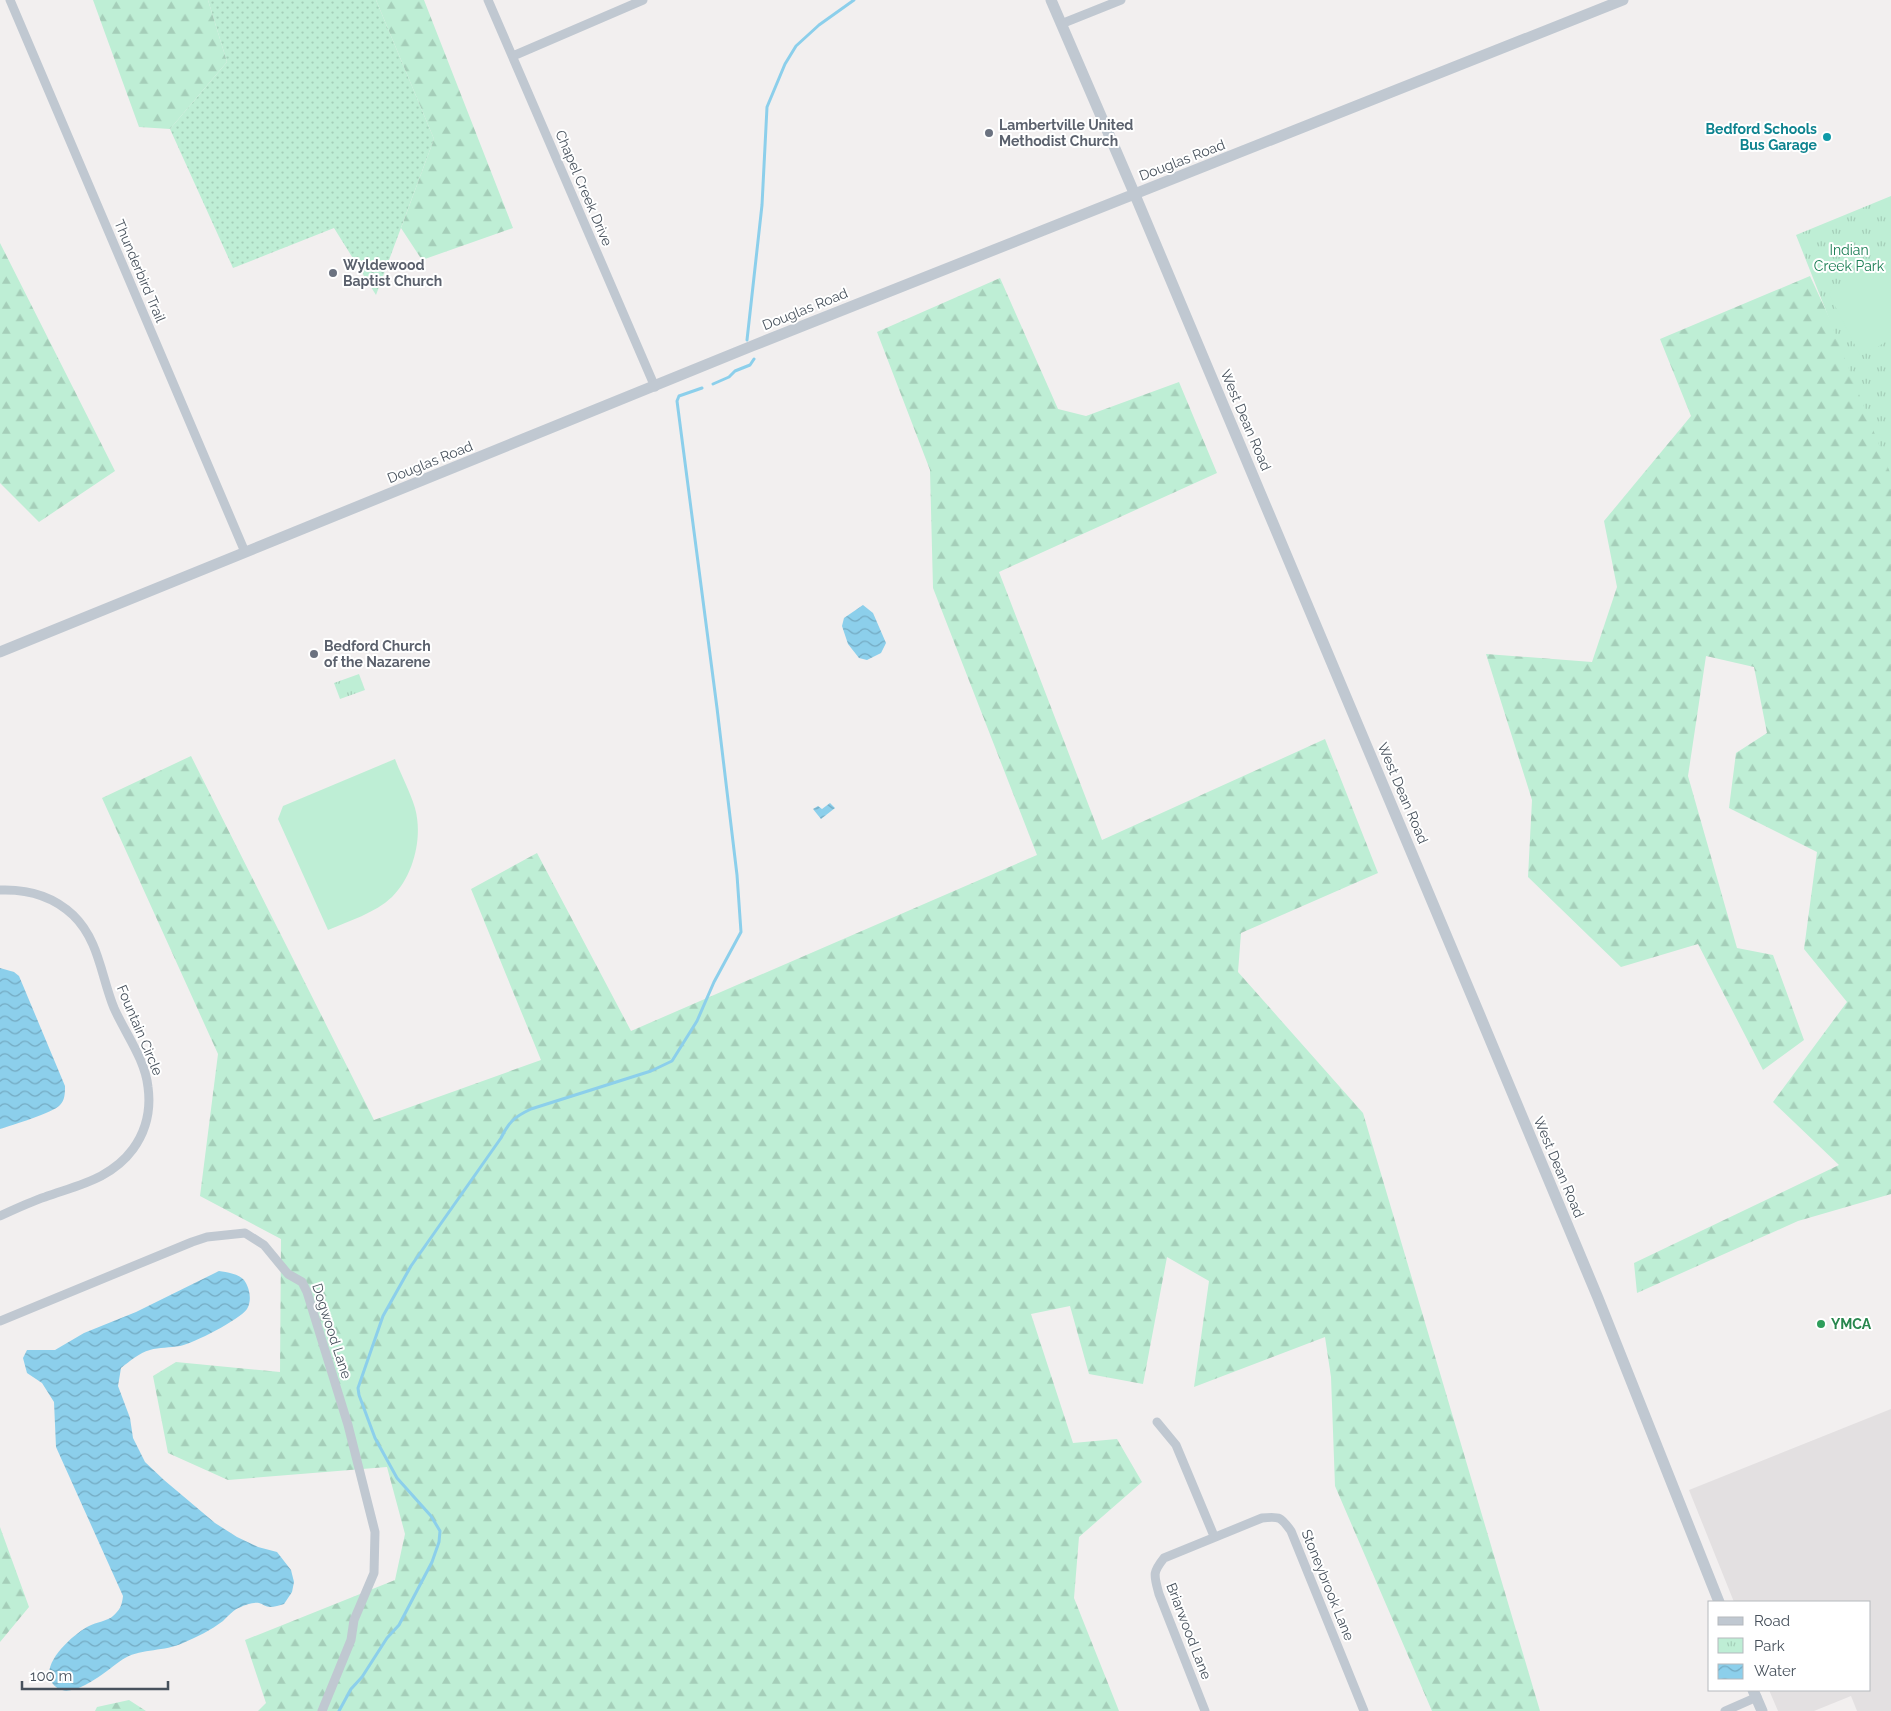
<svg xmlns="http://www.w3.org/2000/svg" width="1891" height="1711" font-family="Raleway,sans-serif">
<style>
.education{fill:#e3e0e1}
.grass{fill:url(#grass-dots)}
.forest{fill:url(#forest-firs)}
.park{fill:url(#park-tufts)}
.garden{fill:#beeed5}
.water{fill:url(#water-waves)}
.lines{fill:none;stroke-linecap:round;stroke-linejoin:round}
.stream{stroke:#8ccfeb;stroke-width:3}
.minor{stroke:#c0c8d1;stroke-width:9}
.tertiary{stroke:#c0c8d1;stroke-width:11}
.worship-dot{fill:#6b7280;stroke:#fff;stroke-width:2}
.culture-dot{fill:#0f9aa8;stroke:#fff;stroke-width:2}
.leisure-dot{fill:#2e9e5b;stroke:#fff;stroke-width:2}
.labels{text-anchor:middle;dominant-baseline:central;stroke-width:4;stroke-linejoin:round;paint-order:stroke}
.worship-label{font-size:14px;font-weight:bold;fill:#5b616d;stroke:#fff;text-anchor:start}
.culture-label{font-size:14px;font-weight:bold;fill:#0d838f;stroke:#fff;text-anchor:end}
.street-label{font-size:14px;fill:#47515c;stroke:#fff}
.park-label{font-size:14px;fill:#197d53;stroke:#fff}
.leisure-label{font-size:14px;font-weight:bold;fill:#27864d;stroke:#fff;text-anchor:start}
</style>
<defs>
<pattern id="grass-dots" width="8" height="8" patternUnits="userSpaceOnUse" patternTransform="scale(1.25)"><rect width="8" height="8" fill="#beeed5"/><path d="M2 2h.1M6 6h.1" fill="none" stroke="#a5ceb9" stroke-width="1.8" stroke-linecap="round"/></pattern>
<pattern id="forest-firs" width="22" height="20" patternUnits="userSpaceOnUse" patternTransform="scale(1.25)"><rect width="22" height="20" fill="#beeed5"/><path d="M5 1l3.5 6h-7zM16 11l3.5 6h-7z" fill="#a5ceb9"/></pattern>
<pattern id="park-tufts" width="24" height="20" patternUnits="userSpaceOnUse" patternTransform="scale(1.25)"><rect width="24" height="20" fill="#beeed5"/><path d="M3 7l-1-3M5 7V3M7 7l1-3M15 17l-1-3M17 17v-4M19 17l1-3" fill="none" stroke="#a5ceb9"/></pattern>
<pattern id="water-waves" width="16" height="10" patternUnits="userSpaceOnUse" patternTransform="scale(1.25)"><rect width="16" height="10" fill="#8ccfeb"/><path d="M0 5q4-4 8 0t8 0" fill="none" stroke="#74aac2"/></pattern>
</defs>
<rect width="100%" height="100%" fill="#f2efef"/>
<path class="education" d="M1891 1409V1711H1857L1851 1696 1814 1711H1778L1769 1690H1870V1602H1734L1689 1490Z"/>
<path class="grass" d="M208 0H376L434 139 376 295 334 228 233 268 170 129 227 62Z"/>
<path class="forest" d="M93 0H208L227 62 170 129 139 127Z
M376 0H424L513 228 422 260 401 228 434 139Z
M0 243 115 471 39 522 0 483Z
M1810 276 1891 451V1194L1798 1221 1637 1293 1634 1263 1839 1165 1773 1102 1847 1002 1804 949 1817 852 1729 808 1736 753 1767 733 1754 667 1706 656 1688 776 1737 948 1773 955 1804 1040 1763 1070 1698 944 1621 967 1528 877 1532 800 1486 654 1592 662 1617 587 1604 521 1691 416 1660 339Z
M1000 278 1058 409 1086 416 1179 382 1217 473 999 572 1102 840 1325 739 1378 873 1241 933 1238 972 1363 1113 1540 1711H1432L1335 1486 1331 1377 1325 1337 1194 1387 1209 1281 1167 1257 1143 1384 1089 1374 1070 1306 1031 1314 1073 1443 1117 1439 1142 1482 1079 1537 1074 1598 1119 1711H258L266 1703 245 1640 395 1580 405 1534 387 1467 228 1480 168 1453 153 1376 176 1362 280 1372 281 1239 200 1196 218 1054 102 798 191 756 374 1120 541 1060 471 889 537 853 631 1031 1037 855 933 588 930 470 877 332Z
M0 1527 29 1607 0 1642Z
M129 1700 146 1711H95L97 1707Z"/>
<path class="park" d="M1891 196V475L1796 235Z
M359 674 365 690 340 699 334 683Z"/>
<path class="garden" d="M1891 261V338L1879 346 1860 355 1829 294 1833 287Z
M395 759C401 775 410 791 415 808 423 837 414 875 392 897 375 913 349 921 328 930L278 819 283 806Z"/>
<path class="water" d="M863 605 873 613 886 643 881 653 867 660 859 658 848 644 842 626 844 618Z
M830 803 835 808 821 819 813 809 818 806 822 809Z
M0 968 14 972 19 976 65 1086C65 1093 65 1100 60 1105 53 1113 12 1125 0 1129Z
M219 1271C227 1272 239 1274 244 1280 250 1288 252 1301 247 1309 239 1320 194 1343 180 1346 170 1348 159 1347 150 1350 139 1353 130 1361 121 1368L118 1386 130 1418 133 1438 145 1462 164 1480 215 1523 237 1537 258 1547 277 1552 291 1570 294 1582 292 1592 284 1604C280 1605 274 1607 270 1607 266 1607 263 1604 259 1603 254 1602 245 1605 241 1607 234 1609 228 1616 223 1621 211 1630 197 1637 183 1643 164 1652 143 1648 125 1658 108 1668 67 1709 51 1681 41 1662 75 1633 89 1626 96 1622 108 1621 113 1616 120 1610 122 1605 123 1596L56 1447 54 1402 42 1383 27 1373 23 1358 27 1350H55L84 1333 136 1312Z"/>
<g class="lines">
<path class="stream" d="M747 340 762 205 767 107 785 64 796 46 819 25 854 0
M713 384 729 377 735 371 750 365 754 359
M339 1711 351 1689 362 1677 387 1638 399 1625 432 1562 439 1542 440 1531 431 1516 397 1478 375 1438 359 1395 358 1388 383 1316 411 1266 501 1138C509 1122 514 1117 531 1109L651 1071 672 1061 697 1021 714 982 741 932 737 875 717 708 677 401 679 396 702 388"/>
<path class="minor" d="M10 0 245 552
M488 0 655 387
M1061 24 1121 0
M513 56 643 0
M0 890C27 889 53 896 73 915 99 940 101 976 114 1008 125 1033 145 1059 148 1087 151 1109 146 1131 133 1149 111 1179 78 1185 45 1197 30 1202 15 1209 0 1216
M0 1321 192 1242 207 1237 245 1233 264 1245 288 1274 302 1282 307 1292 348 1425 375 1532 374 1573 354 1620 351 1640 322 1711
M1157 1422 1176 1445 1214 1536
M1205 1711 1159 1594C1154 1575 1152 1573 1164 1558L1262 1518C1280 1516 1281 1517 1291 1531L1364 1711
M1725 1711 1757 1697"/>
<path class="tertiary" d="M1051 0 1135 195 1481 1018 1598 1298 1719 1602
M0 652 752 346 1623 0
M1753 1690 1762 1711"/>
</g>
<g class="worship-dot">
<circle cx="989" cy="133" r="5"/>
<circle cx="333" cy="273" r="5"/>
<circle cx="314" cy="654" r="5"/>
</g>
<circle class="culture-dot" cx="1827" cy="137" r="5"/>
<circle class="leisure-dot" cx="1821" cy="1324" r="5"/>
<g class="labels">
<g class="worship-label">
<text x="999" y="125">Lambertville United<tspan x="999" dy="16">Methodist Church</tspan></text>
<text x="343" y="265">Wyldewood<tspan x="343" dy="16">Baptist Church</tspan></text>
<text x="324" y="646">Bedford Church<tspan x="324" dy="16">of the Nazarene</tspan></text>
</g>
<g class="culture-label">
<text x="1817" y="129">Bedford Schools<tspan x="1817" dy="16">Bus Garage</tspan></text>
</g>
<g class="street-label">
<text transform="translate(1182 160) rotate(-21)">Douglas Road</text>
<text transform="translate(584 188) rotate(67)">Chapel Creek Drive</text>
<text transform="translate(140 271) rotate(67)">Thunderbird Trail</text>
<text transform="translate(805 309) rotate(-22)">Douglas Road</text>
<text transform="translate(1246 420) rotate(67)">West Dean Road</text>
<text transform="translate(430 462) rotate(-22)">Douglas Road</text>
<text transform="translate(1403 793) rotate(67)">West Dean Road</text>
<text transform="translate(140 1030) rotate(67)">Fountain Circle</text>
<text transform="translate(1559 1167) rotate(67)">West Dean Road</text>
<text transform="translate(332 1331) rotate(72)">Dogwood Lane</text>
<text transform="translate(1328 1585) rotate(68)">Stoneybrook Lane</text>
<text transform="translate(1189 1631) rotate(69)">Briarwood Lane</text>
</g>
<g class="park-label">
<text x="1849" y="250">Indian<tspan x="1849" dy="16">Creek Park</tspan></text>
</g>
<g class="leisure-label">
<text x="1831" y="1324">YMCA</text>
</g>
</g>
<rect x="1708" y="1601" width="162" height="90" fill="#ffffff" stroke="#b5b9be"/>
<rect x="1718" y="1617" width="25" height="8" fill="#c0c8d1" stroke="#b5b9be"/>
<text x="1754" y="1626" font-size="15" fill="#47515c">Road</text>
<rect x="1718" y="1638" width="25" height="15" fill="url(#park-tufts)" stroke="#b5b9be"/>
<text x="1754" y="1651" font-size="15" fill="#47515c">Park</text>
<rect x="1718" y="1664" width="25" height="15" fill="url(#water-waves)" stroke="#b5b9be"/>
<text x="1754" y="1676" font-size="15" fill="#47515c">Water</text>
<path d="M22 1681v8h146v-8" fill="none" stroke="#47515c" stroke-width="2.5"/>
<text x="30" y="1681" font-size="15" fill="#47515c" stroke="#ffffff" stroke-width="4" paint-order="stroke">100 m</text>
</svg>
